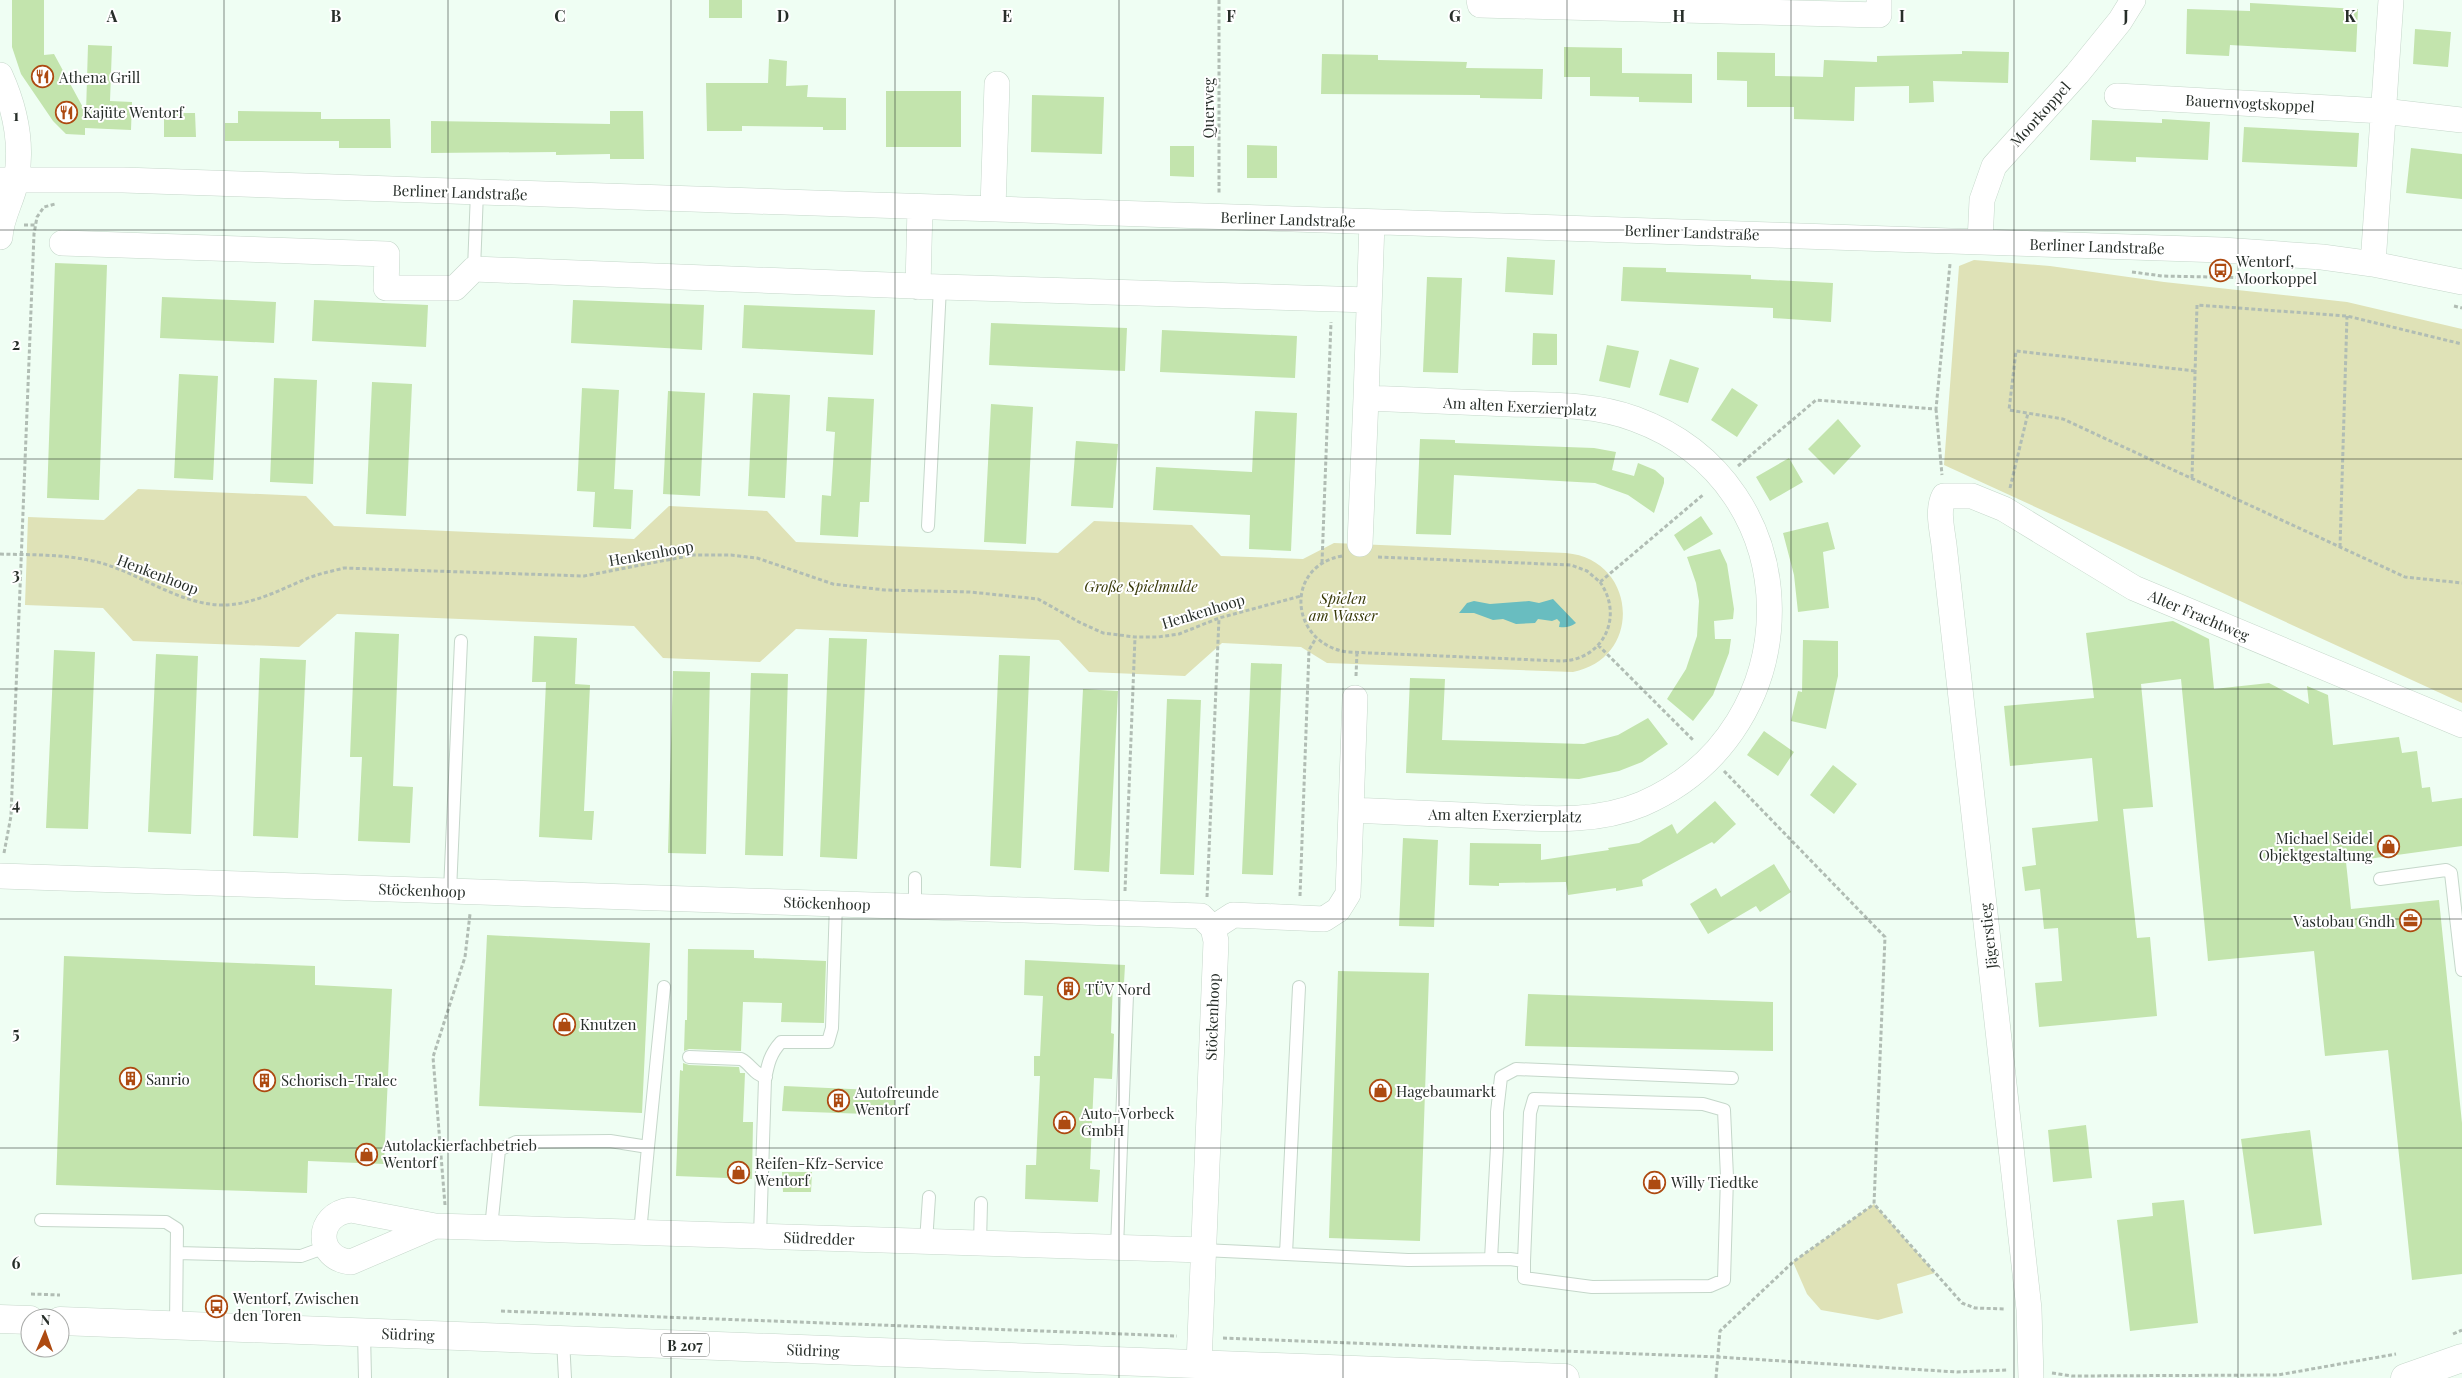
<svg xmlns="http://www.w3.org/2000/svg" width="2462" height="1378" font-family="'Playfair Display',serif">
<style>
.green{fill:#dfe2b7}
.water{fill:#69bdc0}
.building{fill:#c3e4ad}
.lines{fill:none;stroke-linecap:round;stroke-linejoin:round}
.service-casing{stroke:#c5d7ca;stroke-width:14}
.minor-casing{stroke:#c5d7ca;stroke-width:26}
.primary-casing{stroke:#c5d7ca;stroke-width:29}
.path{stroke:#b1bdb4;stroke-width:3;stroke-dasharray:4 2.5;stroke-linecap:butt}
.service{stroke:#fff;stroke-width:12}
.minor{stroke:#fff;stroke-width:25}
.primary{stroke:#fff;stroke-width:28}
.grid{fill:none;stroke:#272e29;stroke-width:1;stroke-opacity:0.55}
.labels{text-anchor:middle;dominant-baseline:central;stroke-width:4;stroke-linejoin:round;paint-order:stroke}
.shield{fill:#fff;stroke:#686d69;stroke-width:1}
.shield-label{font-size:14px;font-weight:bold;fill:#272e29}
.poi-label{font-size:15px;fill:#272e29;stroke:#fff;text-anchor:start}
.street-label{font-size:15px;fill:#272e29;stroke:#fff}
.park-label{font-size:15px;font-style:italic;fill:#383908;stroke:#fff}
.grid-label{font-size:16px;text-anchor:middle;font-weight:bold;fill:#272e29;stroke:#fff;stroke-width:4;stroke-linejoin:round;paint-order:stroke}
</style>
<rect width="100%" height="100%" fill="#effef3"/>
<path class="green" d="M1974 260 2050 266 2164 282 2347 302 2462 329V703L1944 465 1959 266Z
M138 489 306 496 334 526 634 539 669 506 767 511 796 542 1058 553 1094 521 1192 525 1221 556 1303 559 1334 543 1566 553C1637 559 1644 658 1573 672L1327 663 1301 647 1222 643 1185 676 1089 672 1059 640 796 629 760 662 663 658 634 626 337 614 299 647 133 641 103 608 25 605 28 517 104 520Z
M1874 1204 1935 1273 1897 1284 1903 1313 1878 1320 1821 1310 1807 1294 1793 1262Z"/>
<path class="water" d="M1553 599 1576 623C1570 627 1566 628 1559 627L1560 622 1557 619 1552 621 1538 619 1535 623 1516 624 1503 619 1493 620 1474 613H1459L1467 603 1474 601 1490 604 1529 601 1539 603Z"/>
<path class="building" d="M12 0H44V55L54 54 86 113 88 45 112 46 110 101 132 102 131 130 85 128V135L66 134 53 121 21 74 12 47Z
M709 0H742V18H709Z
M2250 3 2358 9 2356 52 2230 45 2229 56 2186 54 2187 9 2250 11Z
M2415 29 2451 32 2448 67 2413 64Z
M1564 47 1622 48V73L1692 74V103L1639 102V97L1590 96V77H1564Z
M1962 51 2009 52 2008 83 1933 81 1934 102 1909 103V86L1855 87 1854 121 1794 119V107H1747V81L1717 80V52L1775 53V76L1823 77 1824 60 1877 62V56L1962 54Z
M1322 54 1378 55V60L1467 62 1466 68 1543 69 1542 99 1480 98V95L1321 94Z
M769 59 787 61 786 86 808 85 807 97 846 98V130H823V127L742 126V131H707L706 83H768Z
M886 91H961V147H886Z
M1032 95 1104 97 1102 154 1031 152Z
M238 111 321 112V119H390L391 148H339V141H225V123H238Z
M610 111H643L644 159H610V154L556 155V152L431 153V121L610 124Z
M164 113H195L196 137H164Z
M2162 119 2210 122 2208 160 2136 157V162L2090 160 2092 120 2162 123Z
M2244 127 2359 133 2357 167 2242 162Z
M1247 145 1277 146V178H1247Z
M1170 146H1194V177L1170 176Z
M2411 148 2462 154V199L2406 193Z
M1507 257 1555 260 1553 295 1505 292Z
M55 263 107 265 99 500 47 498Z
M1623 267 1666 268V272L1751 275V279L1833 283 1831 322 1773 318V308L1621 301Z
M1427 277 1462 278 1458 373 1423 372Z
M162 297 276 302 274 343 160 338Z
M314 300 428 305 426 347 312 341Z
M573 300 704 305 702 350 571 343Z
M744 305 875 310 873 355 742 348Z
M991 323 1127 328 1125 371 989 365Z
M1162 330 1297 336 1295 378 1160 372Z
M1533 333 1557 334V365H1532Z
M1607 345 1639 351 1630 388 1599 381Z
M1670 359 1699 368 1688 403 1659 395Z
M179 374 218 376 213 480 174 478Z
M274 378 317 380 313 484 270 482Z
M372 382 412 384 406 516 366 514Z
M582 388 619 390 614 489 633 490 631 529 593 527 595 492 577 491Z
M1732 388 1758 405 1737 437 1711 420Z
M668 391 705 393 700 496 663 494Z
M753 393 790 395 785 498 748 496Z
M828 397 874 399 869 502H860L858 537 820 535 822 495 831 496 835 432 826 431Z
M991 404 1033 407 1026 544 984 542Z
M1255 411 1297 413 1291 551 1249 549 1250 515 1153 510 1156 467 1252 472Z
M1838 419 1861 446 1834 475 1808 449Z
M1420 439 1455 440V443L1594 448 1616 452 1612 470 1634 476 1638 463 1655 470 1664 478V483L1654 513 1628 495 1595 483 1454 475 1451 535 1416 534Z
M1076 441 1118 444 1113 508 1071 506Z
M1789 458 1803 482 1770 501 1756 477Z
M1701 516 1713 534 1684 551 1674 535Z
M1828 522 1835 549 1823 552 1829 608 1798 612 1794 575 1783 533Z
M1720 549 1727 564 1734 609 1733 619 1714 621 1715 639H1731L1729 653 1713 695 1693 721 1667 699 1686 669 1697 636 1699 601 1696 583 1687 557Z
M2173 621 2209 639 2214 689 2269 683 2309 704 2307 686 2328 695 2333 745 2399 737 2402 753 2417 751 2422 788 2430 787 2432 802 2462 798V846L2346 862 2351 909 2439 900 2462 1123V1274L2412 1280 2388 1050 2325 1056 2314 951 2208 961 2181 679 2141 684 2153 807 2123 809 2137 938 2150 937 2157 1016 2039 1027 2035 983 2062 981 2058 928 2044 929 2040 889 2025 891 2022 867 2036 865 2032 828 2098 821 2092 758 2010 766 2004 706 2094 698 2086 633Z
M355 632 399 634 393 786 413 787 410 843 358 841 362 757H350Z
M534 636 577 638 575 684 590 685 584 811H594L592 840 539 837 546 682H532Z
M829 638 867 639 857 859 820 857Z
M1803 640 1838 641V676L1826 729 1791 721 1798 691 1802 692Z
M54 650 95 652 88 829 46 828Z
M156 654 198 656 191 834 148 832Z
M999 655 1030 656 1021 868 990 866Z
M260 658 306 660 298 838 253 836Z
M1251 663 1282 664 1273 875 1242 874Z
M673 671 710 672 706 854 668 853Z
M751 673 788 674 783 856 745 855Z
M1410 678 1445 679 1442 740 1584 744 1618 735 1648 718 1668 744 1642 762 1619 771 1579 779 1406 773Z
M1083 689 1118 691 1109 872 1074 870Z
M1167 699 1201 700 1194 875 1160 874Z
M1764 731 1794 752 1778 776 1747 755Z
M1833 765 1857 784 1834 814 1810 795Z
M1715 801 1736 824 1714 844 1712 842 1642 880 1643 886 1616 891V888L1568 895 1566 882 1499 883V886L1469 885 1470 843 1541 844V860L1609 850 1608 848 1639 843 1672 824 1677 834Z
M1403 838 1438 840 1434 927 1399 926Z
M1774 864 1791 892 1760 912 1756 906 1708 934 1690 904 1716 888 1721 897Z
M487 935 650 943 642 1113 479 1106Z
M688 949 754 950V958L826 961 824 1023 781 1022 782 1003 743 1002 741 1051 689 1049 684 1051 685 1020H687Z
M64 956 315 966V985L392 989 384 1164 308 1161 307 1193 56 1185Z
M1025 960 1125 965 1124 983 1113 982 1111 1033 1114 1034 1112 1079 1094 1078 1090 1169 1100 1170 1098 1202 1025 1199 1026 1165H1036L1040 1076H1034V1056H1040L1043 996 1024 995Z
M1338 971 1429 973 1420 1241 1329 1238Z
M1528 994 1773 1002V1051L1525 1046Z
M683 1063 689 1065 739 1067 740 1073H745L743 1122H753L752 1179 676 1176 680 1070 683 1071Z
M784 1086 895 1091V1115L782 1111Z
M2086 1125 2092 1178 2053 1182 2048 1130Z
M2310 1130 2322 1225 2254 1234 2241 1139Z
M782 1172H812L811 1192H783Z
M2184 1200 2198 1323 2130 1331 2117 1220 2153 1216 2152 1203Z"/>
<g class="lines">
<defs>
<path id="service" d="M474 269 477 192
M928 526 940 287
M2380 879 2446 870 2451 873 2462 970
M450 891 461 641
M915 906V878
M689 1057 741 1059C751 1064 754 1075 766 1077
M648 1147 664 987
M41 1220 166 1222 177 1229 176 1326
M491 1228 499 1150 516 1142 610 1141 648 1147 640 1233
M760 1236 765 1079C768 1064 770 1054 781 1042H828L832 1028 836 903
M926 1242 929 1197
M980 1243 981 1203
M1117 1247 1127 995
M1203 1250 1408 1260 1510 1259 1524 1261V1278L1592 1287 1710 1286 1724 1280 1727 1177 1724 1110 1703 1104 1534 1099 1530 1113 1524 1261
M177 1253 301 1256 326 1247
M1286 1254 1299 987
M1491 1259 1497 1147V1112L1501 1077 1516 1069 1732 1078
M364 1333 365 1378
M563 1340 565 1378"/>
<path id="minor" d="M1479 0 1480 5 1879 15V0
M0 75C15 108 23 144 16 181 12 201 1 217 0 237
M2117 96 2383 111 2462 120
M0 180H123L2222 250 2322 257 2373 264 2462 282
M993 208 997 84
M1980 242 1982 200 1994 166 2077 74 2120 21 2133 0
M62 243 387 254 386 288H455L474 269 940 287 1369 300
M2373 264 2391 0
M918 287 920 207
M1360 544 1366 398
M1351 810 1355 698
M0 876 1201 916 1213 928 1216 941 1199 1364
M1213 928 1233 915 1324 919 1338 910 1348 894 1351 810C1395 812 1440 814 1484 816 1537 818 1592 825 1642 804 1813 730 1813 484 1635 419 1595 404 1551 405 1509 404 1461 402 1413 400 1366 398L1372 222
M435 1226 351 1262C315 1259 315 1214 351 1210L435 1226 1203 1250
M2031 1378 2029 1309 1944 545C1942 529 1937 510 1944 496H1972L2004 509 2134 588 2462 725"/>
<path id="primary" d="M0 1319 30 1320
M60 1321 1565 1378
M2405 1378 2462 1358"/>
</defs>
<use href="#service" class="service-casing"/>
<use href="#minor" class="minor-casing"/>
<use href="#primary" class="primary-casing"/>
<path class="path" d="M1219 0V194
M24 225H36
M2132 272 2162 276 2260 278
M2454 306 2462 308
M2195 371 2016 351 2009 410 2063 419 2405 577 2462 583
M1936 409 1942 475
M1738 466 1816 400 1936 409 1950 264
M2192 478 2197 305 2347 316 2462 344
M2010 488 2028 413
M2340 547 2347 316
M0 554C28 555 59 554 88 560 134 568 173 603 220 605 252 606 283 588 311 577 322 573 333 571 344 568L584 576 693 555H731L757 558 833 584 885 590 970 592 1038 599 1079 622 1103 633 1135 637H1158L1179 634 1219 618 1301 596
M1342 556C1284 566 1289 643 1347 652L1561 661C1604 660 1624 616 1600 582
M1378 557 1571 565 1587 571 1600 582 1704 494
M1322 563 1331 322
M1598 645 1693 740
M1356 676 1357 652
M1724 771 1885 937 1874 1204 1962 1303 1975 1308 2006 1309
M4 853 11 816 34 234 37 217 44 207 55 204
M1125 891 1135 637
M1300 896 1309 650 1316 638
M1207 897 1219 618
M445 1205 433 1057 465 957 470 914
M31 1294 60 1295
M501 1311 1177 1336
M2453 1334 2462 1330
M1223 1338 1718 1357 1957 1372 2008 1370
M2052 1373 2072 1376 2278 1375 2396 1354
M1716 1378 1720 1331 1793 1262 1874 1204"/>
<use href="#service" class="service"/>
<use href="#minor" class="minor"/>
<use href="#primary" class="primary"/>
</g>
<path class="grid" d="M224 0V1378M448 0V1378M671 0V1378M895 0V1378M1119 0V1378M1343 0V1378M1567 0V1378M1791 0V1378M2014 0V1378M2238 0V1378M0 230H2462M0 459H2462M0 689H2462M0 919H2462M0 1148H2462"/>
<defs>
<symbol id="restaurant-ring" viewBox="-11 -11 22 22"><circle r="9.5" fill="#fff" stroke="#ad4a11" stroke-width="1.5"/><path d="M-5-6h1v4h1v-4h1v4h1v-4h1v5L-1.5 .5V6h-2V.5L-5-1ZM5-6V6H3V1.5H1.5Q1.5-4 5-6Z" fill="#ad4a11"/></symbol>
<symbol id="bus-ring" viewBox="-11 -11 22 22"><circle r="9.5" fill="#fff" stroke="#ad4a11" stroke-width="1.5"/><path d="M-5-6H5V4H4V6H2V4H-2V6H-4V4H-5ZM-3.5-4V0h7V-4ZM-3.5 1.2v1.5H-2V1.2ZM2 1.2v1.5H3.5V1.2Z" fill="#ad4a11"/></symbol>
<symbol id="shop-ring" viewBox="-11 -11 22 22"><circle r="9.5" fill="#fff" stroke="#ad4a11" stroke-width="1.5"/><path d="M-5-2.5h2.3a2.7 3.5 0 0 1 5.4 0H5L5.5 6h-11ZM-1.5-2.5h3a1.5 2.3 0 0 0-3 0Z" fill="#ad4a11"/></symbol>
<symbol id="office-ring" viewBox="-11 -11 22 22"><circle r="9.5" fill="#fff" stroke="#ad4a11" stroke-width="1.5"/><path d="M-6-3h4V-5.5h4V-3h4V5H-6ZM-1-4.5V-3h2v-1.5ZM-6 0V1H6V0Z" fill="#ad4a11"/></symbol>
<symbol id="building-ring" viewBox="-11 -11 22 22"><circle r="9.5" fill="#fff" stroke="#ad4a11" stroke-width="1.5"/><path d="M-4-6H4V6H1V3H-1V6H-4ZM-2.5-4.3h1.7v1.8h-1.7ZM.8-4.3h1.7v1.8H.8ZM-2.5-1h1.7V.8h-1.7ZM.8-1h1.7V.8H.8Z" fill="#ad4a11"/></symbol>
</defs>
<g fill-rule="evenodd">
<use href="#restaurant-ring" x="30" y="64" width="25" height="25"/>
<use href="#restaurant-ring" x="54" y="100" width="25" height="25"/>
<use href="#bus-ring" x="2208" y="258" width="25" height="25"/>
<use href="#shop-ring" x="2376" y="834" width="25" height="25"/>
<use href="#office-ring" x="2398" y="908" width="25" height="25"/>
<use href="#building-ring" x="1056" y="976" width="25" height="25"/>
<use href="#shop-ring" x="552" y="1012" width="25" height="25"/>
<use href="#building-ring" x="118" y="1066" width="25" height="25"/>
<use href="#building-ring" x="252" y="1068" width="25" height="25"/>
<use href="#shop-ring" x="1368" y="1078" width="25" height="25"/>
<use href="#building-ring" x="826" y="1088" width="25" height="25"/>
<use href="#shop-ring" x="1052" y="1110" width="25" height="25"/>
<use href="#shop-ring" x="354" y="1142" width="25" height="25"/>
<use href="#shop-ring" x="726" y="1160" width="25" height="25"/>
<use href="#shop-ring" x="1642" y="1170" width="25" height="25"/>
<use href="#bus-ring" x="204" y="1294" width="25" height="25"/>
</g>
<g class="labels">
<rect class="shield" x="661" y="1333.5" width="48" height="23" rx="4"/>
<g class="shield-label">
<text x="685" y="1345">B 207</text>
</g>
<g class="poi-label">
<text x="59" y="77">Athena Grill</text>
<text x="83" y="112">Kajüte Wentorf</text>
<text x="2236" y="261">Wentorf,<tspan x="2236" dy="17">Moorkoppel</tspan></text>
<text x="2373" y="838" text-anchor="end">Michael Seidel<tspan x="2373" dy="17">Objektgestaltung</tspan></text>
<text x="2395" y="921" text-anchor="end">Vastobau Gndh</text>
<text x="1085" y="989">TÜV Nord</text>
<text x="580" y="1024">Knutzen</text>
<text x="146" y="1079">Sanrio</text>
<text x="281" y="1080">Schorisch-Tralec</text>
<text x="1396" y="1091">Hagebaumarkt</text>
<text x="855" y="1092">Autofreunde<tspan x="855" dy="17">Wentorf</tspan></text>
<text x="1081" y="1113">Auto-Vorbeck<tspan x="1081" dy="17">GmbH</tspan></text>
<text x="383" y="1145">Autolackierfachbetrieb<tspan x="383" dy="17">Wentorf</tspan></text>
<text x="755" y="1163">Reifen-Kfz-Service<tspan x="755" dy="17">Wentorf</tspan></text>
<text x="1671" y="1182">Willy Tiedtke</text>
<text x="233" y="1298">Wentorf, Zwischen<tspan x="233" dy="17">den Toren</tspan></text>
</g>
<g class="street-label">
<text transform="translate(2250 103) rotate(3)">Bauernvogtskoppel</text>
<text transform="translate(1208 108) rotate(-90)">Querweg</text>
<text transform="translate(2040 114) rotate(-48)">Moorkoppel</text>
<text transform="translate(460 192) rotate(2)">Berliner Landstraße</text>
<text transform="translate(1288 219) rotate(2)">Berliner Landstraße</text>
<text transform="translate(1692 232) rotate(2)">Berliner Landstraße</text>
<text transform="translate(2097 246) rotate(2)">Berliner Landstraße</text>
<text transform="translate(1520 406) rotate(3)">Am alten Exerzierplatz</text>
<text transform="translate(651 553) rotate(-10)">Henkenhoop</text>
<text transform="translate(158 574) rotate(21)">Henkenhoop</text>
<text transform="translate(1203 611) rotate(-17)">Henkenhoop</text>
<text transform="translate(2199 615) rotate(23)">Alter Frachtweg</text>
<text transform="translate(1505 815) rotate(1)">Am alten Exerzierplatz</text>
<text transform="translate(422 890) rotate(2)">Stöckenhoop</text>
<text transform="translate(827 903) rotate(2)">Stöckenhoop</text>
<text transform="translate(1988 936) rotate(-96)">Jägerstieg</text>
<text transform="translate(1212 1017) rotate(-88)">Stöckenhoop</text>
<text transform="translate(819 1238) rotate(2)">Südredder</text>
<text transform="translate(408 1334) rotate(2)">Südring</text>
<text transform="translate(813 1350) rotate(2)">Südring</text>
</g>
<g class="park-label">
<text x="1141" y="586">Große Spielmulde</text>
<text x="1343" y="598">Spielen<tspan x="1343" dy="17">am Wasser</tspan></text>
</g>
</g>
<g class="grid-label">
<text x="112" y="22">A</text>
<text x="336" y="22">B</text>
<text x="560" y="22">C</text>
<text x="783" y="22">D</text>
<text x="1007" y="22">E</text>
<text x="1231" y="22">F</text>
<text x="1455" y="22">G</text>
<text x="1679" y="22">H</text>
<text x="1902" y="22">I</text>
<text x="2126" y="22">J</text>
<text x="2350" y="22">K</text>
<text x="16" y="121">1</text>
<text x="16" y="350">2</text>
<text x="16" y="580">3</text>
<text x="16" y="810">4</text>
<text x="16" y="1039">5</text>
<text x="16" y="1269">6</text>
</g>
<g transform="translate(45 1333) rotate(2)"><circle r="24" fill="#ffffff" stroke="#a9aba9"/>
<path d="M0-4L9 19L0 12L-9 19Z" fill="#ad4a11"/>
<text y="-8" font-size="14" font-weight="bold" text-anchor="middle" fill="#272e29">N</text>
</g>
</svg>
